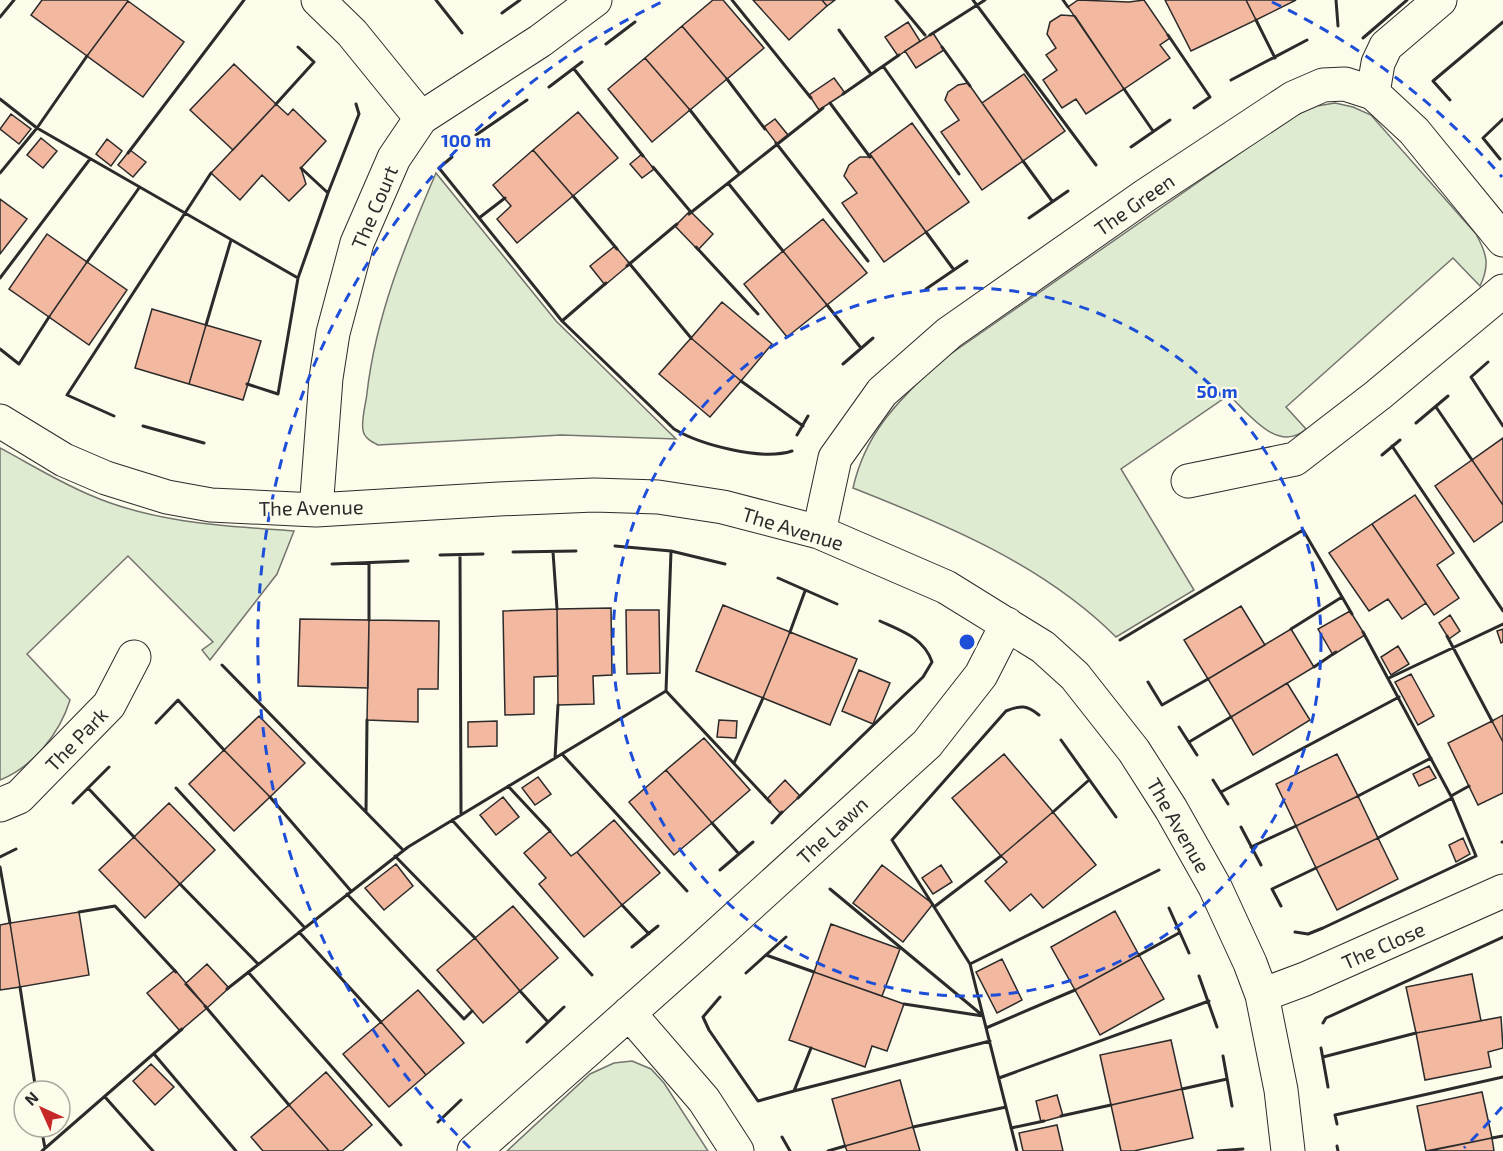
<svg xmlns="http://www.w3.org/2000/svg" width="1503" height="1151" font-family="'Exo 2',sans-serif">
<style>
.green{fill:#deebd1;stroke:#74746e;stroke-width:1.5}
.building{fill:#f2b8a0;stroke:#2b2b2b;stroke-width:1.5}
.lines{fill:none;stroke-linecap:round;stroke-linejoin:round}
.minor-casing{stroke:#2b2b2b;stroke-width:35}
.minor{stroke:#fdfbea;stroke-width:33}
.wall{stroke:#2b2b2b;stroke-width:3}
.ring{fill:none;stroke:#1d4ed8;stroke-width:3;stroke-dasharray:10 8}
.labels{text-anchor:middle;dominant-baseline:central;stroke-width:4.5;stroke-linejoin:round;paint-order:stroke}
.street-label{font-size:20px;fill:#2b2b2b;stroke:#fdfbea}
.centre{fill:#1d4ed8;stroke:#fdfbea;stroke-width:3}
.ring-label{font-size:18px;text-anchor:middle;font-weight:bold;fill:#1d4ed8;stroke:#fdfbea;stroke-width:4.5;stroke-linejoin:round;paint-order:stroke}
</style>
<rect width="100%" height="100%" fill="#fdfbea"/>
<path class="green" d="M1335 103 1353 107 1371 115 1476 234C1487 254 1490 265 1480 286L1453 258 1286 407 1306 429C1278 454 1249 414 1229 395L1121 469 1194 590 1116 637C1044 565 947 525 853 488 866 431 898 402 939 362L1292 117 1317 106Z
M436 173 556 321 676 439 561 435 378 445C372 442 364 438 363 430 361 419 366 404 367 393 376 315 405 245 436 173Z
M0 448C30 464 59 482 90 495 154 523 225 526 294 531L277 574 210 660 202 650 213 642 128 556 27 654 70 700C60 733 33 767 0 780Z
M632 1061 651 1069 664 1083 708 1151H507L590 1074 614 1063Z"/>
<path class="building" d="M42 0H127L128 1 87 56 31 15Z
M713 0H723L764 48 727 79 682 26Z
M753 0H822L827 6 789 40Z
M822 0H835L827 6Z
M1078 0 1129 2 1144 0 1170 38 1160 45 1170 58 1124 89 1068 7Z
M1165 0H1246L1256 20 1191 51Z
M1246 0H1296L1256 20Z
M128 1 184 42 143 97 87 56Z
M1061 15 1075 16 1124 89 1086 114 1076 99 1062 108 1043 80 1057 70 1046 55 1056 48 1047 34 1050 22Z
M908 22 920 41 898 56 885 37Z
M682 26 727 79 690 110 645 58Z
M933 33 944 50 916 68 905 51Z
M645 58 690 110 652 142 608 89Z
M234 64 276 104 233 150 190 110Z
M1024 74 1065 131 1023 161 982 103Z
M834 78 845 93 819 110 809 95Z
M968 83 1023 161 982 190 941 132 959 120 945 100 948 92 958 85Z
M276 104 288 115 293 109 326 141 301 168 306 184 289 201 262 175 240 200 211 173Z
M578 112 618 158 573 196 533 150Z
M11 114 31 129 19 144 0 129Z
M775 119 788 135 777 144 764 127Z
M912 123 969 202 926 232 870 154Z
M41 138 57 151 43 168 27 155Z
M107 139 122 151 111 166 96 154Z
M130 150 146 162 133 177 118 165Z
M533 150 573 196 517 243 497 219 511 206 493 185Z
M642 154 654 169 642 178 630 164Z
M860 157H872L926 232 884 262 842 203 857 193 844 176 849 165Z
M0 199 27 219 0 254Z
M690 211 713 234 698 250 675 226Z
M823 219 867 273 827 305 783 251Z
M47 234 87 262 49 317 9 289Z
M615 246 630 264 605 285 590 266Z
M783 251 827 305 787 337 744 284Z
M87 262 127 290 89 345 49 317Z
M722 302 772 344 741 381 691 338Z
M152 309 206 325 189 384 135 368Z
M206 325 261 341 243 400 189 384Z
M691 338 741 381 710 417 659 374Z
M1503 438V505L1472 460Z
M1472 460 1503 505V521L1474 542 1435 486Z
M1415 495 1454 553 1437 565 1459 598 1434 615 1372 524Z
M1372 524 1426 603 1402 619 1388 599 1369 611 1329 553Z
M723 605 790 632 763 698 696 671Z
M1241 606 1265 645 1208 679 1184 640Z
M611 608 612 675 593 676 594 704 558 705 557 609Z
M557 609 558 676 534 677V714L505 715 503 611Z
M626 610H659L660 673 627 674Z
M1350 611 1365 635 1333 655 1318 629Z
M1450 615 1460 631 1449 639 1439 623Z
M300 619 369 620 368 688 298 686Z
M369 620 439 621 438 689H418V722L367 720Z
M1291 629 1314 667 1231 717 1208 679Z
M1503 629V642L1501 643 1497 631Z
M790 632 857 659 830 725 763 698Z
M1398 646 1409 664 1391 675 1381 657Z
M859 670 890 683 873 724 842 711Z
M1411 674 1434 716 1418 725 1395 682Z
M1287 683 1310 720 1253 755 1231 717Z
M1503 715V742L1492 721Z
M259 716 305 763 270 797 224 750Z
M719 720 737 721 736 738 717 737Z
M497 721V746L468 747V722Z
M1492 721 1503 742V793L1478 805 1448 743Z
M704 738 750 790 712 823 666 770Z
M224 750 270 797 234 831 189 784Z
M1004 754 1053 812 1001 856 952 798Z
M1337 754 1358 796 1296 826 1276 784Z
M1429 766 1436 778 1419 786 1413 774Z
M666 770 712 823 674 855 629 802Z
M538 777 551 794 535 805 522 788Z
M785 780 800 796 781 814 767 799Z
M1358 796 1378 838 1316 868 1296 826Z
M503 797 519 817 496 835 480 815Z
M169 803 215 850 180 884 134 837Z
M1053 812 1096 865 1043 908 1031 894 1010 911 985 881 1007 862 1001 856Z
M614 820 660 873 622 905 577 852Z
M550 831 571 856 577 852 622 905 584 937 539 884 546 878 524 853Z
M134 837 180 884 145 918 99 870Z
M1378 838 1398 879 1337 910 1316 868Z
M1463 838 1470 854 1456 862 1449 845Z
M396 864 413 886 384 910 365 888Z
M882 865 933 904 903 942 853 903Z
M941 865 952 882 933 894 922 878Z
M513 906 558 958 520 991 475 938Z
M1115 911 1139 955 1075 990 1051 947Z
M79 912 89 975 20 987 10 923Z
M10 923 20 987 0 990V925Z
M831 924 900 949 882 996 814 972Z
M475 938 520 991 483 1023 437 970Z
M1139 955 1164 999 1100 1035 1075 990Z
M1002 959 1022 1000 997 1013 976 972Z
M207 964 229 988 207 1008 185 984Z
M175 970 207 1008 180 1031 147 993Z
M814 972 904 1004 887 1051 872 1046 865 1067 789 1040Z
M1472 974 1481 1021 1416 1033 1406 987Z
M418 990 464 1043 426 1075 381 1022Z
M1501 1017 1503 1048 1488 1052 1491 1067 1425 1080 1416 1033Z
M381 1022 426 1075 389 1107 343 1054Z
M1171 1040 1182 1089 1111 1105 1100 1055Z
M151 1064 174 1087 155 1105 133 1081Z
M326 1072 372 1125 342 1151H329L289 1105Z
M900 1080 913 1127 845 1146 832 1099Z
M1182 1089 1193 1138 1134 1151H1121L1111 1105Z
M1482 1092 1492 1138 1426 1151 1417 1106Z
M1057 1095 1063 1116 1041 1122 1036 1101Z
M289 1105 329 1151H263L251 1137Z
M1057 1125 1063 1151H1023L1019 1133Z
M913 1127 920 1151H847L845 1146Z
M1492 1138 1494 1151H1429Z"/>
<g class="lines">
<defs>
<path id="minor" d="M318 0 352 33 421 118
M1373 93 1378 63 1386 46 1440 0
M0 421 64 460 106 478 167 497 211 505 316 510 499 499 594 495 658 497 723 507 819 532 946 587 1043 647 1075 676 1134 751 1171 809 1215 887 1250 963 1262 995 1281 1090 1288 1151
M1188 481 1295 459 1378 395 1503 291
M316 510 326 378 333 333 357 243 394 158 421 118 540 41 595 0
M819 532 835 458 882 392 949 333 1146 195 1293 98 1323 85 1345 84 1373 93 1414 131 1503 240
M0 805 19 797 109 705 134 657
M1262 995 1305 979 1503 891
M629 1013 704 1100 737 1151
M474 1151 697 953 927 744 981 675 1007 624"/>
</defs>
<use href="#minor" class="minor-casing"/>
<use href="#minor" class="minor"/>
<path class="wall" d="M436 0 462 33
M732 0 811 98
M896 0 925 35
M973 0 1096 165
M1063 0 1068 7
M1336 0 1338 26
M502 13 520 0
M0 17 14 0
M1256 20 1275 58
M839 30 871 74
M930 35 985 0
M1168 35 1210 97 1194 108
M1363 38 1407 0
M606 44 635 22
M942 47 970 86
M883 66 959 174
M574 69 643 156
M727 79 765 129
M1231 80 1307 40
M549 87 582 62
M1124 89 1153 131
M843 94 899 55
M0 99 37 128 298 278 278 394 247 384
M1450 100 1433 81 1503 22
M830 103 870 157
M276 104 314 62 298 47
M690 110 739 173
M476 135 527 100
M776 143 868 261
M1131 147 1170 120
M128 153 244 0
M452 157 439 168 562 321 606 283
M1500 159 1483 138 1503 119
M1023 161 1052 201
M653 167 690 211
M0 173 37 128 87 56
M728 183 783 251
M328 193 359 114 356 104
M573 196 617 249
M689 214 823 108
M479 218 505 198
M1029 218 1068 191
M926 232 954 270
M696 247 758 314
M87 262 139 188
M629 263 691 338
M627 266 677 224
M0 278 90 159
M298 278 328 193 301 168
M926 289 967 261
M827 305 861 348
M562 321 674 429C701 445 762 461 792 451
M206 325 231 240
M0 349 19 364 49 317
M1488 362 1471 377 1503 426
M843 364 873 338
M741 381 803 426
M1436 407 1472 460
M114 416 67 395 211 173
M1416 423 1448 396
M143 426 204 443
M797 435 808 416
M1392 446 1503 611
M1382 455 1400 440
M615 546 671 551 725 564
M513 552 576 551
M553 552 557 609
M440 555 483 554
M460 555 461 815
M369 563V620
M332 564 408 561
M778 578 837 604
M1291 629 1342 597
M790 632 805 591
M1447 636 1492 721
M1120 640 1303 530 1352 614
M222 665 403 850
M1314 667 1336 652
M1389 678 1503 624
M1148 682 1162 705 1208 679
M666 691 671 551
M156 723 178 700 224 750
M1179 727 1197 755
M1061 740 1116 817
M1189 742 1231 717
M562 754 687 891
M555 758 558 705
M734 763 763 698
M1213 780 1228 804
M508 786 550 831
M88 788 134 837
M176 788 305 928
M1221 792 1399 697
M1358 796 1431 758
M1451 796 1469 786
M270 797 351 891
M798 798 923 677 932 662C924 638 902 631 880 621
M73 803 109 767
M366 812 367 720
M1053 812 1089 780
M452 820 592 975
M712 823 739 854
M772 823 782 812
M1241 827 1261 865
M1378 838 1452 798
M1502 842H1503
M1251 847 1296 826
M395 856 475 938
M0 857 16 849
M0 867 10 923
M720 870 753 842
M180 884 258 964
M830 889 982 1015
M347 894 464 1019 472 1011
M622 905 649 934
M1281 906 1272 889 1316 868
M934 907 1001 856
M1169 908 1189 953
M79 912 115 906 176 972
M299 932 381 1022
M1295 932 1308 934 1323 928 1476 856 1452 798 1363 632
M632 947 658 926
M766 955 814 972
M1139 955 1179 933
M970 964 1159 870
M248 972 401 1145
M746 973 786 937
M1199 976 1217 1027
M20 987 36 1091
M227 989 408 847 666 691 770 802
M520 991 548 1022
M720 997 703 1017 709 1030 758 1101 794 1091 811 1048
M904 1004 983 1016
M205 1006 289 1105
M1323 1023 1326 1018 1503 937
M986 1028 1075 990
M527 1042 564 1007
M1321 1048 1328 1087
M154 1054 236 1151
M1223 1056 1232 1106
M1323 1057 1416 1033
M999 1078 1209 1001
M1182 1089 1227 1079
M794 1091 990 1041
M105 1097 153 1151
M1061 1116 1111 1105
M438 1122 461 1100
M1337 1124 1335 1115 1503 1077
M41 1127 45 1148
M913 1127 1006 1107
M1011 1128 1044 1121
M782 1137 790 1151
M1492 1138 1503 1136
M1337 1146 1338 1151
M42 1151 182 1029
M828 1151 845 1146
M1017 1151 970 964 892 840 1006 711C1021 705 1027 705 1039 715
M1218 1151 1243 1149"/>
</g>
<g class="ring">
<circle cx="967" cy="642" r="354"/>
<path d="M1502 1107A709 709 0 0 1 1464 1148M470 1148A709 709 0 0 1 662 2M1272 2A709 709 0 0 1 1502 177"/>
</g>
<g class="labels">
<g class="street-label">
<text transform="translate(1134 204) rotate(-35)">The Green</text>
<text transform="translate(374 207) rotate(-67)">The Court</text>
<text transform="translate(311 507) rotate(-1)">The Avenue</text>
<text transform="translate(793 528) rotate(17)">The Avenue</text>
<text transform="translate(76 739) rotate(-46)">The Park</text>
<text transform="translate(1179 825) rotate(60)">The Avenue</text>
<text transform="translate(832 830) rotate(-43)">The Lawn</text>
<text transform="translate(1383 945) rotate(-24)">The Close</text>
</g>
</g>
<circle cx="967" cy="642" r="9" class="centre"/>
<g class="ring-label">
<text x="466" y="147">100 m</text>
<text x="1217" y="398">50 m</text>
</g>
<g transform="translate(42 1109) rotate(315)"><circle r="28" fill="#fdfbea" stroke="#a9a89e" stroke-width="1.5"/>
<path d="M0-4.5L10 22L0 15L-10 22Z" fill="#c62828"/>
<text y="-9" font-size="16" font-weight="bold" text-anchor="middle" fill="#2b2b2b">N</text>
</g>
</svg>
